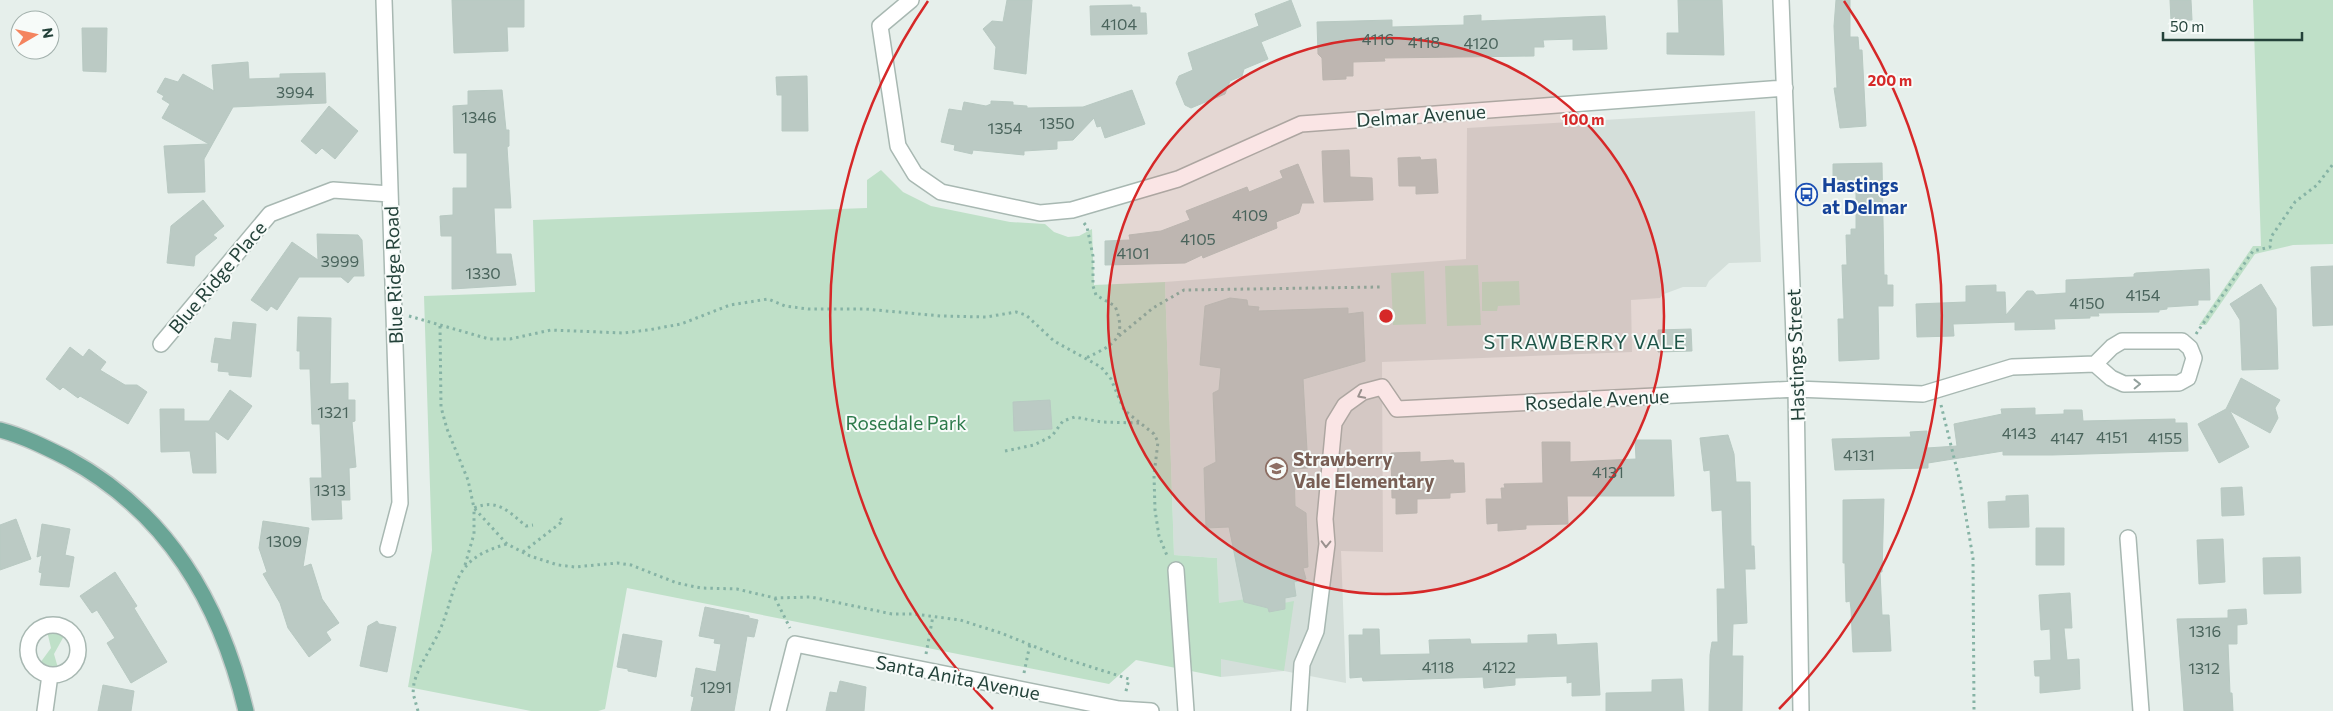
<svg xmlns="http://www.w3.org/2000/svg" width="2333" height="711" font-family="Commissioner,sans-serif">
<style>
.built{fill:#d4dfda}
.green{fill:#bfe0c8}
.building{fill:#bbcac4;stroke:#b8c9c2}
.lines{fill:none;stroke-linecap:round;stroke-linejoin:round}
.minor-casing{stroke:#a8b8b2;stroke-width:18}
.major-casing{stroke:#c2cac8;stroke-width:18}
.path{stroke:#86b3a5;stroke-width:3;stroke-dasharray:2.5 4;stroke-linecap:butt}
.minor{stroke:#fff;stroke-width:15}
.major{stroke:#6aa596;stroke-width:15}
.oneway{stroke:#92a09c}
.ring{fill:none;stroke:#d62828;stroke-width:2.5}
.labels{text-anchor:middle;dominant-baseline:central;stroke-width:4;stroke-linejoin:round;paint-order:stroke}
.number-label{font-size:16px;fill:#4a645c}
.street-label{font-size:19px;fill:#24423a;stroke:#f7fbf9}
.transit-label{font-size:19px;font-weight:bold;fill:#164399;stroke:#f7fbf9;text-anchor:start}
.park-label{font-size:19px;fill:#2d7a4b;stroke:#f7fbf9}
.education-label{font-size:19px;font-weight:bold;fill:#785e54;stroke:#f7fbf9;text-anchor:start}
.neighbourhood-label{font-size:20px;letter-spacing:1px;fill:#1f5548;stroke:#f7fbf9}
.centre{fill:#d62828;stroke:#f7fbf9;stroke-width:2.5}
.ring-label{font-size:15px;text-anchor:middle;font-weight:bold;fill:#d62828;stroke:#f7fbf9;stroke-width:4;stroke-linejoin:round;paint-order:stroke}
</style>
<rect width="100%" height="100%" fill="#e6efeb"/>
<path class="built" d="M1755 111 1761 262 1729 263 1709 281 1706 287H1683L1664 294 1660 298 1631 300 1632 352 1382 362 1383 552 1341 551 1346 683 1284 671 1221 677 1217 558 1174 555 1165 282 1466 259 1467 128Z"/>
<path class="green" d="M2253 0H2333V244L2293 245 2255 254 2206 325H2199L2253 246H2261Z
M881 170 903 192 931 206 1010 222 1045 224 1054 232 1068 237 1079 236 1092 229 1094 285 1165 282 1174 555 1217 558 1219 603 1260 597 1263 607 1294 601 1284 671 1221 659V677L1136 660 1109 684 627 588 605 709 598 711H531L408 687 432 550 424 296 535 292 533 220 867 208V180Z
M1478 265 1481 325 1447 326 1445 266Z
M1424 271 1426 324 1393 325 1391 273Z
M1519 281 1520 305 1498 306 1497 311H1482V282Z
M47 631H56L64 636 54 654 58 668 49 669 40 663 51 648Z"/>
<path class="building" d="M452 0H524V27H507L508 51 454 53Z
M1007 0H1032L1026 74 994 69 996 47 983 29 992 21 1003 22Z
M1291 0 1301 26 1261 42 1268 59 1244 69 1242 76 1230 81 1225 94 1191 108 1185 105 1176 83 1179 76 1193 70 1188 53 1259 26 1255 14Z
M1678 0H1722L1724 55 1667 54V33H1679Z
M1836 0H1850V37H1858L1859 50H1862L1866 126 1840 128 1834 88H1837L1834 26Z
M2170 0H2191L2192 20 2171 21Z
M1132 5V7H1140V13H1146L1147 34 1091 35 1090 6Z
M1481 15V21L1605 16 1607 49 1573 50V39L1543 40 1544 47H1534V56L1384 58 1385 61 1353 62V76H1346V79L1323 80 1322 58 1318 54 1317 22 1392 20V27L1464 25V16Z
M82 28H107L106 72 83 71Z
M248 62 249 79 280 78V74L325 73 326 103 233 107 204 159 205 192 168 193 164 146 209 144 162 118 170 104 162 99 164 96 157 92 165 78 178 82 183 74 214 91 212 65Z
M807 76 808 131H782V95H777L776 77Z
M502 90 506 130H509V146L507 147 511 208H494L496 254H511L516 285 452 289V236H441L440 216 453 215V188H467V153H454L453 106 468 105V91Z
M1132 90 1145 124 1105 138 1101 126 1097 127 1094 118 1073 140 1057 141V149L1024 151V155L973 150 972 154 954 150 955 145 941 142 949 109 962 111 964 102 986 106 991 104V101L1013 102V105L1027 106V108L1083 107Z
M329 106 358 131 335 159 322 148 316 154 301 141Z
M1349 150 1350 177 1372 178 1373 200 1324 202 1322 151Z
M1420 157 1421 160 1436 159 1438 193 1416 194V186H1399L1398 158Z
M1882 163 1884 275H1887V285H1893V306H1878L1879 359 1839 361 1838 319H1844L1842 265H1847L1846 235H1851V229H1856V190H1839V179H1833V164Z
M1298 164 1314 203H1302L1299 213 1276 222 1277 228 1203 258 1202 255 1185 263 1105 265V241L1130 240 1129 235 1161 231 1190 220 1186 211 1247 187 1249 192 1283 178 1280 171Z
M203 200 224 226 213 235 217 238 195 256 194 266 167 263 171 226Z
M317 234 358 235 362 240 364 276H354L348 283 341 277H299L277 310 271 306 267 311 251 300 292 242 318 260Z
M2333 266V325L2313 326 2311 267Z
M2209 269 2210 300H2198V305L2167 307V309L2159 310V312L2098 313 2099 316H2090V318L2054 319 2055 329 2015 330V322L1953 324 1954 336 1917 337 1916 304 1966 302V286L1996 285V292H2005L2006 315 2027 291H2033L2036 295 2066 293V280L2134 277V274L2136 273Z
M2261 284 2276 308 2278 369 2242 370 2240 320 2230 304Z
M1230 298 1247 300 1248 306 1259 307 1258 311 1348 308V314L1363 312 1365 361 1303 379 1308 468 1294 469 1295 506 1306 513 1308 567 1303 568 1306 579 1294 582 1296 596 1285 598V609L1269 612 1268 608 1244 602 1229 527 1206 528 1204 468 1216 462 1213 393 1219 390 1221 368 1200 365 1205 306Z
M298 317 331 318 330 384 348 383V400H355V421L352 422 356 467 349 468 350 500H341L342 519 312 520 310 478H322L320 424H312L310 369H300V351H297Z
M233 322 256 324 251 377 229 375V372L218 371 219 363 211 362 215 338 231 340Z
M1691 329 1692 351 1658 352V330Z
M70 347 83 357 89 349 106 362 100 370 125 385H137L147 392 128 424 80 396 78 398 63 387 60 390 46 379Z
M2241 378 2280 400 2275 408 2278 418 2270 433 2230 411 2249 447 2219 463 2198 424 2226 409Z
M230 390 252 406 228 440 215 431 216 473H193L190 451 161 452 160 409H184V421H209Z
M1050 400 1052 429 1014 431 1013 402Z
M2035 408V415L2064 414V410H2082L2083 421 2175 419V423H2187L2188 451 2052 455H2003V451L1928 463V468L1835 470 1832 439 1911 437 1910 432 1927 431V448L1957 446 1954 424 2002 414 2001 409Z
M1728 435 1734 454 1736 482H1750L1751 546H1754L1755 569H1745L1747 623 1733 624 1732 656H1743L1742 711H1709L1710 655 1712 642H1718L1717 589H1725L1722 510 1712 511 1710 470 1704 471 1700 438Z
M1635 440H1671L1674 496H1567L1568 524 1526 525V529L1498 531V523L1487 524 1486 499H1502L1501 488H1505L1504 484 1543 483 1542 442H1570V462L1636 459Z
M1420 452V462L1453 460 1454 463H1464L1465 492 1450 493V498L1417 499V513L1396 514V498H1392L1391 453Z
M2242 487 2244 515 2222 516 2221 488Z
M2028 495 2029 527 1989 528 1988 502 2006 501V496Z
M1884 499 1882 572H1880L1882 615H1889L1891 651 1853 652 1851 609 1850 601 1846 602 1845 563H1843V500Z
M16 519 31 559 0 570V525Z
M263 521 309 528 303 567 311 564 322 599 339 623 326 632 331 640 309 657 288 628 280 603 263 574 267 572 259 548Z
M42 524 70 529 65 555 74 557 69 587 40 585 42 573 39 572 42 555 37 557Z
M2036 528H2064V565H2036Z
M2223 539 2225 582 2199 584 2197 540Z
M2300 557 2301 593 2264 594 2263 558Z
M115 572 137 606 134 608 167 662 131 683 107 643 115 638 97 610 92 613 80 596Z
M2070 593 2072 628H2064L2067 660 2079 659 2080 689 2040 693V676H2035L2034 661 2051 660 2050 629 2041 630 2039 595Z
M705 607 749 616V618L758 620 754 637 747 636 734 711H691L694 697 691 696 696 668 716 672 721 644 714 643 715 639 699 636Z
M2246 609 2247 624 2237 625V644H2228L2230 693H2232L2233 711H2184L2177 619 2228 618V610Z
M377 621 379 624 396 627 387 672 360 666 368 626Z
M1363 629H1379L1380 655 1430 654 1429 640 1470 639 1471 644 1528 643V635L1556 634 1557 645 1597 643 1600 695 1572 696V682L1567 683V676L1515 678V685L1484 688 1483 677 1363 681 1362 677 1350 678 1349 635H1363Z
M623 634 662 641 656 677 628 671V669L617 667Z
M1682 679 1684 711H1606V693L1652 692V680Z
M840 681 866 687 864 711H826L830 692 837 693Z
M103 685 134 691 131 711H98Z"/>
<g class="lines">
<defs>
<path id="minor" d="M384 0 400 503 388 549
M911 0 880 26 898 146 915 174 941 192 1040 213 1072 210 1178 179 1301 124 1785 88
M1781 0 1796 389 1801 711
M161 344 270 214 333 190 390 194
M2128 538 2141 711
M1176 570 1186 711
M28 650a25 25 0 1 1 50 0a25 25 0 1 1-50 0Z
M45 711 50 675
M778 711 795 644 1119 709 1151 711
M1299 711 1302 664 1316 631 1327 544 1325 519 1334 423 1345 405 1363 392 1382 387 1397 409 1796 389 1923 394 2012 367 2095 364 2111 378 2124 384 2179 383 2188 378 2194 358 2190 348 2182 341H2122L2112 347 2095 364"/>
<path id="major" d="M0 430C23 436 45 447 67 458 167 512 220 602 246 711"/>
</defs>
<use href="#minor" class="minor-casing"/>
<use href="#major" class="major-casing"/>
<path class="path" d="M1084 223 1087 227 1093 256V286L1096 295 1115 306C1128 339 1113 345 1086 358
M409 316 489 339H510L551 330 623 333 648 330 681 324 730 305 768 299 785 306 808 309H865L941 316 986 317 1016 312 1026 315 1054 341 1101 367 1111 379 1124 410 1154 434 1158 442 1154 475 1155 510 1159 536 1168 558
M440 326 441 407 447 429 468 480 474 508 507 544 530 556 558 565 575 567 617 563 631 565 677 583 701 588 737 589 775 598 811 597 892 614H914L960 620 1001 633 1063 658 1129 679 1125 695
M2196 334 2253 251 2270 247 2271 237 2295 202 2317 185 2333 164
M1119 336 1153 308 1184 290 1380 287
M1941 405 1960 482 1973 558 1974 711
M1005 451 1034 445 1052 436 1063 421 1075 417 1101 422 1140 423
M523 552 563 521 560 518
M465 565 474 534V508C498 498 509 512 526 526L533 525
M775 598 790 628
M926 654 933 616
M1024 673 1030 644
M418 711 413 693 414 683C419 665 431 649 439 632 459 587 449 560 507 544"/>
<use href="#minor" class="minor"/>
<use href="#major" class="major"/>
</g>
<defs><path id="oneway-chevron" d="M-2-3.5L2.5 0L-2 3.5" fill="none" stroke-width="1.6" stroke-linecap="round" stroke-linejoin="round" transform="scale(1.25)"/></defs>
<g class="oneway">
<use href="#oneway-chevron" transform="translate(2137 384) rotate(-1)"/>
<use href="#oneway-chevron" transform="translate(1361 395) rotate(153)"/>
<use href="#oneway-chevron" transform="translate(1326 544) rotate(91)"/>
</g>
<circle cx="1386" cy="316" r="278" fill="#d62828" fill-opacity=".12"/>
<g class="ring">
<circle cx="1386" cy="316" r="278"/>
<path d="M993 709A556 556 0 0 1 928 1M1844 1A556 556 0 0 1 1779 709"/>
</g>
<defs>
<symbol id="bus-ring" viewBox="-11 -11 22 22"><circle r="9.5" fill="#f7fbf9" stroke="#1a4fb4" stroke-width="1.5"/><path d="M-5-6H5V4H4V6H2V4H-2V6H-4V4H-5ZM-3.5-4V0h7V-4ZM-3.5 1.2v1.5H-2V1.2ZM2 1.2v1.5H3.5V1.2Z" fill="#1a4fb4"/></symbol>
<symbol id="school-ring" viewBox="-11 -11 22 22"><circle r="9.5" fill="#f7fbf9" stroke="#8d6e63" stroke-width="1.5"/><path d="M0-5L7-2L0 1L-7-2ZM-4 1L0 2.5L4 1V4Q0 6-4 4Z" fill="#8d6e63"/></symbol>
</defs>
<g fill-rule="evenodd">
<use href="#bus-ring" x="1794" y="182" width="25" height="25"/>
<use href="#school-ring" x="1264" y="456" width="25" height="25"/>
</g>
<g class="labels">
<g class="number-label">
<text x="1119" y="23">4104</text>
<text x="1378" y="38">4116</text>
<text x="1424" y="41">4118</text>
<text x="1481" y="42">4120</text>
<text x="295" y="91">3994</text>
<text x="479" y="116">1346</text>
<text x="1057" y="122">1350</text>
<text x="1005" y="127">1354</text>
<text x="1250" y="214">4109</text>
<text x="1198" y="238">4105</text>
<text x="1133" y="252">4101</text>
<text x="340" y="260">3999</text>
<text x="483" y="272">1330</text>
<text x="2143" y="294">4154</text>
<text x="2087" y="302">4150</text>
<text x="333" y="411">1321</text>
<text x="2019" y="432">4143</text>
<text x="2112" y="436">4151</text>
<text x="2067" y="437">4147</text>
<text x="2165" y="437">4155</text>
<text x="1859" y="454">4131</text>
<text x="1608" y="471">4131</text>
<text x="330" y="489">1313</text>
<text x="284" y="540">1309</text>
<text x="2205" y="630">1316</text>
<text x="1438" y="666">4118</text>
<text x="1499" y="666">4122</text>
<text x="2204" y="667">1312</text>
<text x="716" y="686">1291</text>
</g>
<g class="street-label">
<text transform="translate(1421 115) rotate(-4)">Delmar Avenue</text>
<text transform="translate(393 275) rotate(-92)">Blue Ridge Road</text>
<text transform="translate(217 277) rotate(-50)">Blue Ridge Place</text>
<text transform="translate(1795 355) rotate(-92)">Hastings Street</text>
<text transform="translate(1597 399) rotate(-3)">Rosedale Avenue</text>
<text transform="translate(958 677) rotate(11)">Santa Anita Avenue</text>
</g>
<g class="transit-label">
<text x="1822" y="184">Hastings<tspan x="1822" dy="22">at Delmar</tspan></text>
</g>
<g class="park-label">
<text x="906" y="422">Rosedale Park</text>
</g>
<g class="education-label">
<text x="1293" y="458">Strawberry<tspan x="1293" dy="22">Vale Elementary</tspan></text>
</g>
<g class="neighbourhood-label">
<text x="1585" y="341">STRAWBERRY VALE</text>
</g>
</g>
<circle cx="1386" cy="316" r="8" class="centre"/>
<g class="ring-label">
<text x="1890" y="86">200 m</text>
<text x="1583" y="125">100 m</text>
</g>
<g transform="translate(35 35) rotate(81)"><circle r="24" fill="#f7fbf9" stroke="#a3b1ad"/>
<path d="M0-4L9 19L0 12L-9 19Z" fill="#f4845f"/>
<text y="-8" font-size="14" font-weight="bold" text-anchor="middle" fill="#24423a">N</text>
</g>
<path d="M2163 32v8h139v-8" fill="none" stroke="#24423a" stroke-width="2.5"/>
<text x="2170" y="32" font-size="15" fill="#24423a" stroke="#f7fbf9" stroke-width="4" paint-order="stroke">50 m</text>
</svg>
